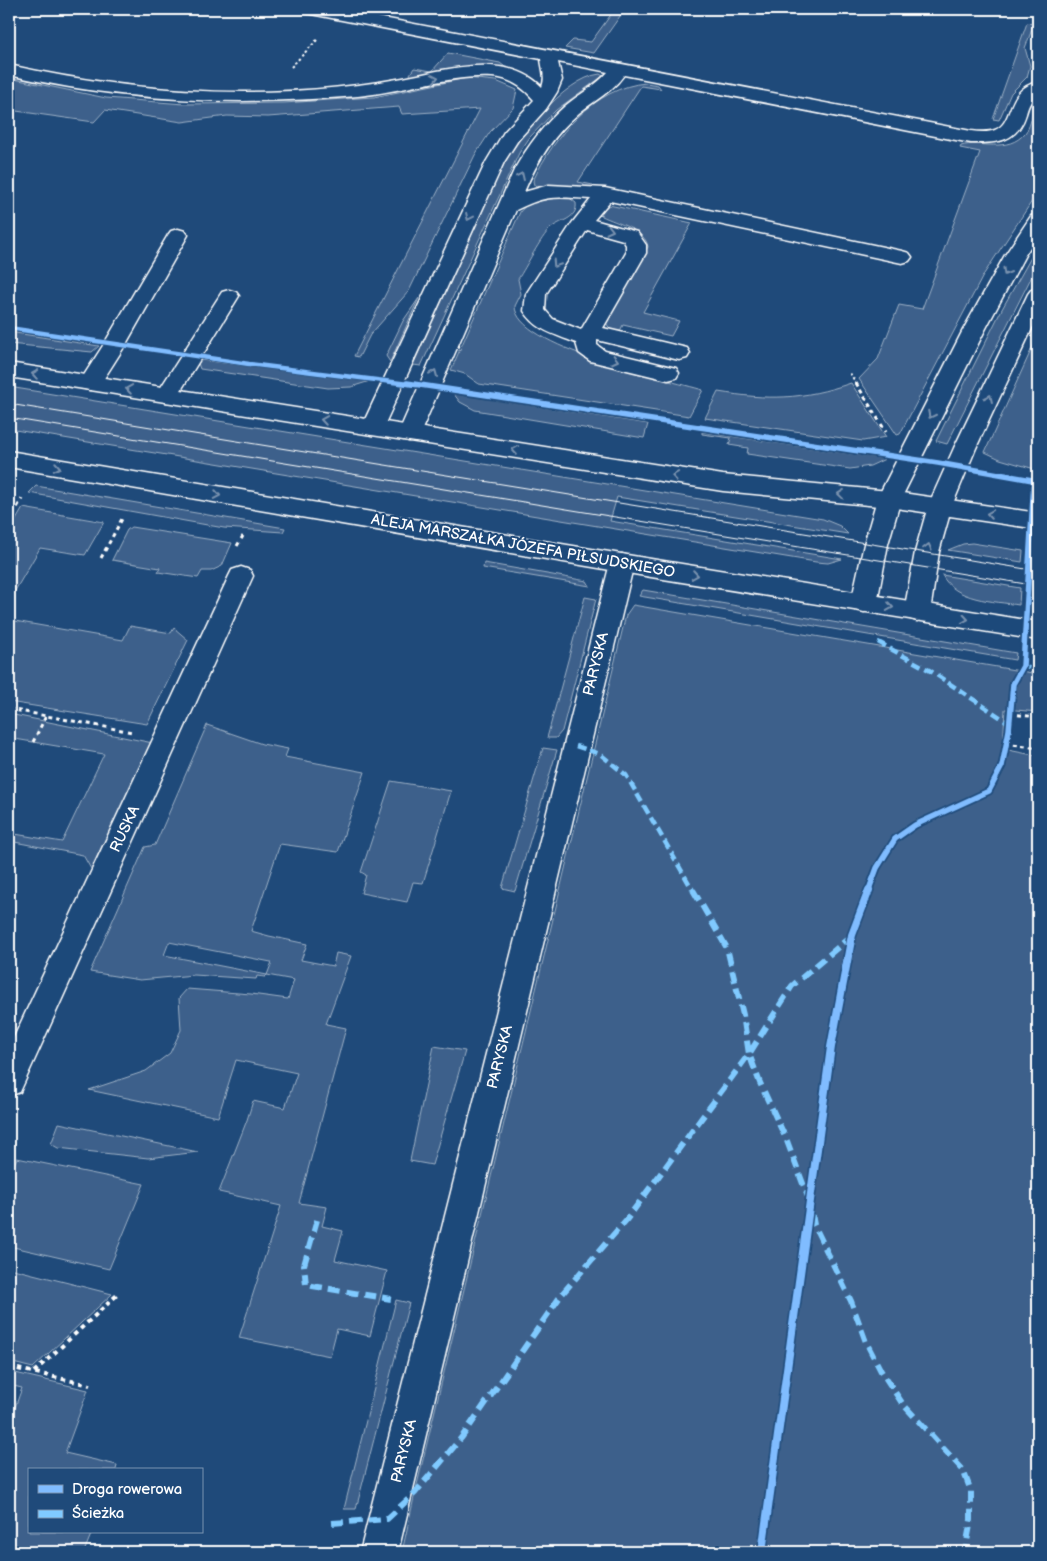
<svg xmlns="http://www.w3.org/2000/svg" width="1047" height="1561" font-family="'Balsamiq Sans',sans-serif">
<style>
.green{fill:#3c618b;stroke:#9eb0c5;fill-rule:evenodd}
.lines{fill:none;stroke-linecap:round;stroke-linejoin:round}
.minor-casing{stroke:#fff;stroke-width:3}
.major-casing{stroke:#fff;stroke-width:3}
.path-far2{stroke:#fff;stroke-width:2;stroke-dasharray:2.5 2.5;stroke-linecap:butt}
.path-far1{stroke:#fff;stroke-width:3;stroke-dasharray:4 4;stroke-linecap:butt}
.path{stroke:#fff;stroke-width:4;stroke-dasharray:4.5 4.5;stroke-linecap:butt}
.minor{fill:#1f4a7a;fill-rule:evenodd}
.major{fill:#1f4a7a;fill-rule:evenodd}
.tram{stroke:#fff;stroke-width:1}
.quiet-far1{stroke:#80caff;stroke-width:4.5;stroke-dasharray:9 4.5;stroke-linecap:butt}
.quiet{stroke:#80caff;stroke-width:6;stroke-dasharray:12 6;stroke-linecap:butt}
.cycleway-far2-casing{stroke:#1f4a7a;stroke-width:6}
.cycleway-far1-casing{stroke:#1f4a7a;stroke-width:9}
.cycleway-casing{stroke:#1f4a7a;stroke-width:11}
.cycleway-far2{stroke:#80bcff;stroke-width:4.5}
.cycleway-far1{stroke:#80bcff;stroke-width:5.5}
.cycleway{stroke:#80bcff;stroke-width:8}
.oneway{stroke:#7992af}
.labels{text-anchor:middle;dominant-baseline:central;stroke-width:4;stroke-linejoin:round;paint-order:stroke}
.street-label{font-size:15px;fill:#fff;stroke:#1f4a7a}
</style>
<rect width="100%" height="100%" fill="#1f4a7a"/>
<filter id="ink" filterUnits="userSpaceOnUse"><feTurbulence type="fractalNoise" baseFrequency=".02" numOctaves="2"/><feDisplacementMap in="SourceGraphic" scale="10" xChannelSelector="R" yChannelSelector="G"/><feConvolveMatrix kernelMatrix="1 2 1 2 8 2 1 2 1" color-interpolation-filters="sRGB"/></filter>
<g filter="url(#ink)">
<path class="green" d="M615 9H625L594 53 565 48 573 40 591 42Z
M1027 23 1034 24 1025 48 1030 66 1027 77 1011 93 999 120 993 119Z
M448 53 500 63 509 70 411 76 410 74 414 68 432 71Z
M600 74 603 76 556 110 530 137 519 153 421 366 413 365 501 170C516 140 564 78 600 74Z
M9 78 106 98 184 104 284 103 374 97 467 78 496 81 517 90 513 108 490 132 475 155 409 291 370 335 359 357 354 356 480 109 402 114 399 107 268 117 227 116 182 122 105 110 94 122 9 110Z
M646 83 658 85 661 89 641 86 578 182 593 185 590 190 566 186 541 187 534 185 533 181C553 137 595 87 646 83Z
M1038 100V192L984 274 900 434 897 435 859 379 878 359 899 305 922 309 980 152 960 148 961 146C979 140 1008 154 1025 133 1033 124 1031 109 1038 100Z
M567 196 576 203C578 220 559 220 550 229 541 237 526 267 518 279L521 294 515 306C515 347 669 380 703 390L689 416 479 384 465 374 451 370 520 212C531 197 550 197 567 196Z
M609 205 692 223 643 312 679 321 671 336 623 325 619 333 611 330 606 323 648 247C646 230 616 223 602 216L601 211Z
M1038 245V264L947 444 936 441 1002 309Z
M419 298 390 362 386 356 403 321Z
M9 332 99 346 92 352 9 344Z
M1038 335V470L1000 459 985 452Z
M200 360 370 381 351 387 328 388 200 369 198 363Z
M851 383 886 437 863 441 705 418 718 392C769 400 801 400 851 383Z
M9 387 823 519 840 526 848 534 617 497 610 521 842 559 828 563 816 562 9 429Z
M453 393 648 424 644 438 475 410 460 402Z
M702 432 885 459 870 466 850 469 747 454 748 448 729 445 731 438 702 434Z
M36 486 285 528 283 532 224 528 29 493Z
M23 508 104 522 85 555 40 548 9 601V532Z
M131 527 232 543 222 566 211 571H202L198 578 158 572 160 568 112 560 127 530Z
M972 543 1023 551 1022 562 948 550 963 544Z
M484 563 587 581 590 586 483 568Z
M942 575 1020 588 1019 605C994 601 955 601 942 575Z
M643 590 1016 653 1015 660 639 596Z
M585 597 596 599 562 731 556 738H547Z
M633 605 1038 674V712L1005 709 1003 749 1038 756V1552H402L415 1493 626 615Z
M9 620 123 640 130 626 171 633 174 628 188 640 147 724 9 702Z
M9 714 153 743 91 869 83 855 9 841V833L62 842 104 754 9 738Z
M207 725 262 744 288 749 285 757 365 772 338 852 280 844 251 931 269 936 307 944 301 960 333 966 336 953 351 956 326 1024 346 1028 299 1203 327 1207 322 1226 343 1231 335 1260 387 1271 370 1336 337 1329 330 1356 239 1338 281 1206 219 1192 247 1120 253 1101 285 1108 297 1073 236 1060 218 1117 89 1090 146 1071 170 1053 181 1030 179 998 187 989 251 994 288 999 294 980 267 975 265 977 257 976 256 979 194 975 140 980 90 972 145 847 155 845ZM169 942 271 962H272L267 975 164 955Z
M543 748 557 750 515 891 502 888Z
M391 781 451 791 423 883 413 882 407 902 361 893 366 875 361 872Z
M434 1046 465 1051 432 1165 410 1161Z
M59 1123 198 1152 148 1158 58 1148 51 1144Z
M17 1158 144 1184 109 1269 9 1246V1164H14Z
M9 1268 112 1294 33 1368 9 1362Z
M396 1300 409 1303 356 1509H344Z
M11 1372 88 1390 65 1453 117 1465 116 1470H29V1532H92L84 1552H9V1424L22 1388 9 1385Z"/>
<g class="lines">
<defs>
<path id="minor" d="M303 9H336L971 131C979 132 988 133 995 130 1015 122 1005 89 1038 82V94C1031 99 1028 106 1026 114 1017 143 997 143 971 143L624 75C612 92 595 100 579 113 554 134 537 161 524 192L549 185 605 188 902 251 909 253 912 257 909 261 902 263 610 201 594 220 637 232 646 245V253L603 328 687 348 690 353 687 358 679 360 597 340V345L605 351 676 368 679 373 676 378 668 380 590 361 579 353 576 343C554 334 537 331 524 311L526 294 572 223 591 199C557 197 547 194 516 210L420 434 417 439 409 441 401 439 398 434 514 170C528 146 544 124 565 106 579 94 596 86 608 72L558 62 562 80 557 92 546 109 518 140 504 162 383 428 380 433 372 435 364 433 361 428 486 162 504 132 534 100C523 87 509 78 492 77 447 75 403 92 358 96 238 106 126 102 9 75V65C143 95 287 103 423 74 460 66 512 56 542 87 546 77 542 69 541 59L311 14 305 13ZM587 230 623 240 626 245V253L581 330 553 319 545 310 546 294Z
M1038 214V235L1025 255 985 330 901 499 888 544 877 603 873 609 864 612 855 609 851 603 864 544 877 499 963 330 1005 255 1031 216Z
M178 229 185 231 188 235 126 344 98 388 90 390 82 388 79 383 104 344 168 235 171 231Z
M1038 288V316L976 448 952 506 939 552 930 612 926 618 917 621 908 618 904 612 915 552 928 506 954 448 1028 294 1031 290Z
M229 290 236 292 239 296 178 395 175 400 167 402 159 400 156 395 222 292Z
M622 554 631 557 634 563 398 1552H360L610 563 613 557Z
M241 567 250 570 253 576 20 1092 9 1096V1048L229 576 232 570Z"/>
<path id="major" d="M9 363 723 475 889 491 1038 513V529L889 507 723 491 9 377Z
M9 451 651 559 1038 622V640L651 577 9 467Z"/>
</defs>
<use href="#minor" class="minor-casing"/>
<use href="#major" class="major-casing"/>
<path class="path-far2" d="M291 67 318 39
M850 373 857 385"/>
<path class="path-far1" d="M856 383 886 432
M9 521 22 499
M237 546 243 536
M101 558 123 517
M9 709 132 732
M1010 714 1038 717
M33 742 46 716
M1006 743 1038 748"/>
<path class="path" d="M9 1367 90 1385
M34 1372 117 1295"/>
<use href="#minor" class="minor"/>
<use href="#major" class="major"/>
<path class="tram" d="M9 404 1038 571
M9 418 1038 586"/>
<path class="quiet-far1" d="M878 642 929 670 1009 723
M1022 668 1023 666 1038 669
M576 746 600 754 626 775 694 892"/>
<path class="quiet" d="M693 890 727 948 743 1015 749 1054 760 1083 787 1141 808 1197
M812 1214 814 1225 851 1301 866 1342 881 1371 902 1403 963 1470 971 1491V1520L965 1552
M317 1220 304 1265 306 1285 391 1299
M332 1523 387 1519 415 1493 462 1437 562 1294 627 1219 749 1054 792 986 850 937"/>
<defs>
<path id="cycleway-far2" d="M9 328 249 364 416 385"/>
<path id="cycleway-far1" d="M407 383 938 463 1038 481
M868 892 877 868 895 839 915 825 989 791 1002 766 1009 730 1013 684 1023 666 1034 480"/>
<path id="cycleway" d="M762 1552 831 1047 852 935 869 890"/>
</defs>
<use href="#cycleway-far2" class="cycleway-far2-casing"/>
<use href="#cycleway-far1" class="cycleway-far1-casing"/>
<use href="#cycleway" class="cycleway-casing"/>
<use href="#cycleway-far2" class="cycleway-far2"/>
<use href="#cycleway-far1" class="cycleway-far1"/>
<use href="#cycleway" class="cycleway"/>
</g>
<defs><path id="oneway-chevron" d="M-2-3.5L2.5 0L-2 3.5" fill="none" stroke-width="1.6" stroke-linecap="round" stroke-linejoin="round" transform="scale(1.25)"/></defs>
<g class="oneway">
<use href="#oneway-chevron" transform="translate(435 78) rotate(-11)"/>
<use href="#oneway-chevron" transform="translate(521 176) rotate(-65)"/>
<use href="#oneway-chevron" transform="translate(469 217) rotate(115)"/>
<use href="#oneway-chevron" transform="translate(610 230) rotate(14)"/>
<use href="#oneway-chevron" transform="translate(556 264) rotate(123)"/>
<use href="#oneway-chevron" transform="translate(1006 272) rotate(120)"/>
<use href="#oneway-chevron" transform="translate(615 360) rotate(14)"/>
<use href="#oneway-chevron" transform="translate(434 373) rotate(-67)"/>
<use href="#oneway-chevron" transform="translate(35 374) rotate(-171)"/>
<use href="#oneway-chevron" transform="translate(129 389) rotate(-171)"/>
<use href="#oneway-chevron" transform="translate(989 398) rotate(-65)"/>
<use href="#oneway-chevron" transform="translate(931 415) rotate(117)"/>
<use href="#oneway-chevron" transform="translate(324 420) rotate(-171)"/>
<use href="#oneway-chevron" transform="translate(515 450) rotate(-171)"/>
<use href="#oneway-chevron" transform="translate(57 467) rotate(10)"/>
<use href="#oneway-chevron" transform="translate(675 476) rotate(-171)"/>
<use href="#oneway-chevron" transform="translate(841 494) rotate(-174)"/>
<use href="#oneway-chevron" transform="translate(217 495) rotate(10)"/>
<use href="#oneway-chevron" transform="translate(990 514) rotate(-171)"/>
<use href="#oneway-chevron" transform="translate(928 547) rotate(-75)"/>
<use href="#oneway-chevron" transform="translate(695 575) rotate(9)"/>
<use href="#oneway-chevron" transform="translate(890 607) rotate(9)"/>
<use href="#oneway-chevron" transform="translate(965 619) rotate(9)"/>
</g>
</g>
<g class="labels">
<g class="street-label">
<text transform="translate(523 546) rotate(10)">ALEJA MARSZAŁKA JÓZEFA PIŁSUDSKIEGO</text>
<text transform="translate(596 664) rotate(-76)">PARYSKA</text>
<text transform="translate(125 829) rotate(-65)">RUSKA</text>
<text transform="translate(500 1057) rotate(-76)">PARYSKA</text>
<text transform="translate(404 1451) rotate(-76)">PARYSKA</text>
</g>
</g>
<rect width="1047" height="1561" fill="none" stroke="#1f4a7a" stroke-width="30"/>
<rect x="15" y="15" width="1017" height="1531" fill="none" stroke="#fff" stroke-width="2" filter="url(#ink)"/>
<rect x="28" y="1468" width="175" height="65" fill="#1f4a7a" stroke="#7992af"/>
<rect x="38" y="1485" width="25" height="8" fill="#80bcff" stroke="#7992af"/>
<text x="72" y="1494" font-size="15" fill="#ffffff">Droga rowerowa</text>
<rect x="38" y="1510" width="25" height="8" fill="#80caff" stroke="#7992af"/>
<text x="72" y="1518" font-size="15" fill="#ffffff">Ścieżka</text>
</svg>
